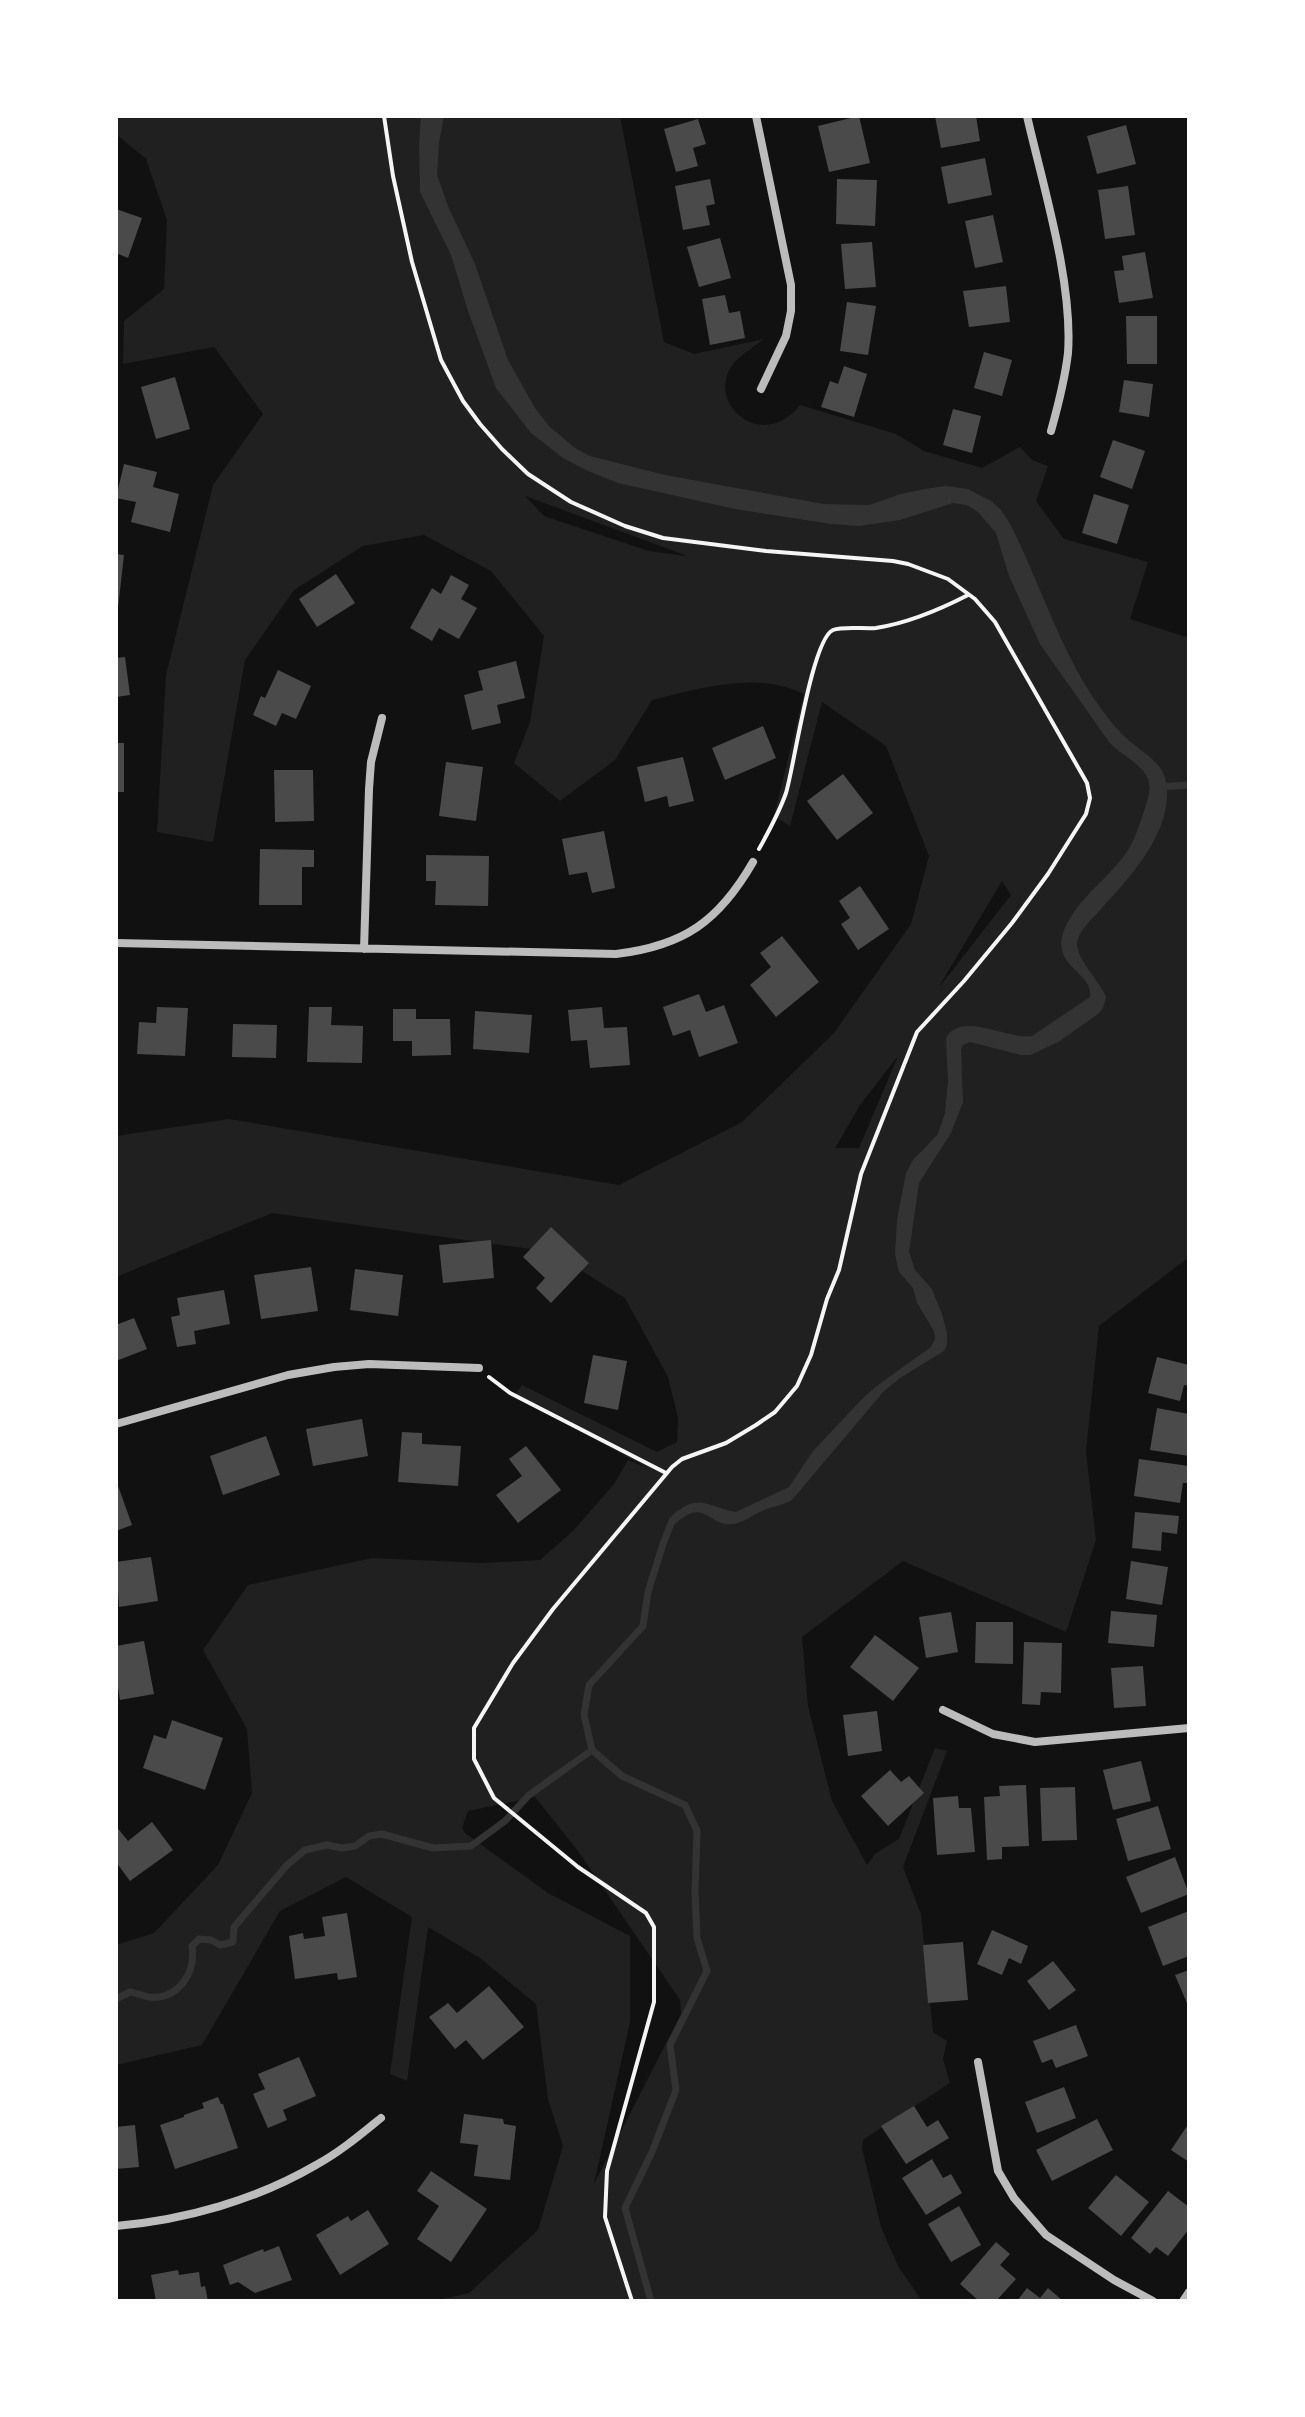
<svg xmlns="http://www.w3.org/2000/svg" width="1305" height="2417" font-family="'Open Sans',sans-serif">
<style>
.green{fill:#202020;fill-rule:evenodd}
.water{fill:#333}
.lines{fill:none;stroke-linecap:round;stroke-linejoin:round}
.stream{stroke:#333;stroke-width:7}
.building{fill:#4a4a4a}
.path{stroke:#f5f5f5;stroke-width:4}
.minor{stroke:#bcbcbc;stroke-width:8}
</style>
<rect width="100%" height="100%" fill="#111"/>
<path class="green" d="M116 116H620L664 342 694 354 764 339C754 347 737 357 731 367 707 406 764 452 800 405L896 434 924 451 982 468 1020 447 1032 460 1048 466 1036 501 1064 539 1148 562 1130 619 1189 638V1257L1099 1326 1086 1451 1096 1540 1066 1632 903 1561 802 1637 808 1706 832 1801 867 1865 875 1854 899 1839 935 1748 947 1751 903 1867 921 1914 933 2032 947 2041 943 2059 950 2083 863 2140 862 2148 881 2227 898 2266 922 2301H435L469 2293 538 2230 563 2146 548 2099 536 2004 480 1958 428 1927 407 2081 390 2074 412 1917 346 1877 280 1911 202 2045 116 2065V1945L154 1933 218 1865 252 1793 247 1729 203 1650 248 1585 372 1558 482 1563 540 1560 573 1531 614 1484 628 1460 648 1468 514 1396 522 1385 657 1452 677 1442 678 1418 668 1377 625 1298 552 1252 272 1213 116 1277V1136L229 1119 619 1185 742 1122 834 1033 911 924 929 856 886 746 822 702 790 826 774 816 804 694C756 671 702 688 652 700L615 760 560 801 514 763 530 722 544 636 491 571 424 535 363 546 294 590 245 660 213 842 157 832 166 675 213 485 263 414 214 347 123 364 124 321 164 289 167 220 146 159 116 134ZM525 496 685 555V556L649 551 544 516ZM1002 881 1011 895 940 986V985ZM898 1056 859 1148H835L860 1105ZM535 1797 578 1851 680 2000 681 2014 594 2184 630 2022V1936L548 1893 465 1833 462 1828 468 1811Z"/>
<path class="water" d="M421 116H444L439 143 437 175 448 206 475 264 508 360 535 408 549 426 575 448 590 456 665 475 824 504 869 505 901 494 925 489 945 486 968 489 991 501 1001 510 1010 524C1042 586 1060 653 1102 710 1108 718 1115 727 1122 734 1139 752 1165 760 1167 788 1170 835 1130 877 1101 909 1093 918 1078 931 1077 944 1077 959 1100 982 1106 997L1103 1008 1098 1014 1060 1041 1031 1055H1021L970 1042 963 1045 961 1050 963 1102 951 1133 919 1183 909 1252 915 1270 932 1289 942 1314 947 1333V1345L944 1351 900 1378 884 1391 792 1500C782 1506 772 1506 762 1511 752 1515 744 1523 733 1524 708 1527 705 1496 675 1524L670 1518C698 1491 705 1506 736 1512L789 1487 813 1451 865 1396 882 1382 931 1347 935 1339 934 1331 917 1303 913 1288 899 1272 895 1254 897 1220 906 1173 913 1160 938 1134 945 1113 948 1081 946 1038C961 1010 1008 1040 1032 1036L1090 997C1094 973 1052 967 1063 933 1074 903 1100 885 1120 861 1133 846 1138 829 1144 811 1148 800 1153 785 1146 775 1138 762 1120 754 1109 742L1040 644 1009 576 996 533 978 512 967 505 953 503 900 520 859 526 831 524 735 509 618 483 588 471 563 458 531 433 496 388 468 311 451 255 420 192 419 144Z"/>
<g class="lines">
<path class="stream" d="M1159 787 1189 785
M116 1999 130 1992C136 1993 143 1996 149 1997 179 2000 196 1972 192 1946L199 1939 211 1940 220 1945 233 1942 234 1927 287 1865 305 1850 327 1845 342 1848 355 1846 369 1836 382 1834 433 1848 471 1846 505 1821 529 1795 592 1750
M651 2301 625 2208 652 2152 676 2090 670 2045 707 1971 697 1938 695 1891 697 1831 685 1805 622 1776 592 1750 584 1715 589 1685 643 1626 648 1592 663 1544 672 1521 679 1514"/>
</g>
<path class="building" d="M859 116 870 163 829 172 818 126Z
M935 116H976L980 141 941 148Z
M698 119 706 144 693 148 698 166 676 172 664 129Z
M1126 125 1136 164 1097 174 1087 136Z
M985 158 992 195 948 204 941 167Z
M710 179 715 204 706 206 710 225 683 230 675 186Z
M837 179 877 180 875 226 836 224Z
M1128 186 1135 235 1105 239 1098 190Z
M116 209 142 218 128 258 116 253Z
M993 215 1003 262 975 268 965 221Z
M720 238 731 278 699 287 687 247Z
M872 242 876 287 845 289 841 244Z
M1145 252 1153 298 1119 303 1114 271 1124 270 1122 256Z
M1006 286 1010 322 969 327 963 291Z
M725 295 729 313 740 311 745 338 710 345 702 299Z
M847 302 876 306 868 355 840 351Z
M1126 316H1157V364H1127Z
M984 352 1012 360 1002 396 974 388Z
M844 366 867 374 854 417 821 407 830 381 838 384Z
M175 377 190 429 156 439 141 387Z
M1124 380 1153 384 1149 417 1119 412Z
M953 409 981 416 972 453 943 445Z
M1113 440 1145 451 1132 489 1100 477Z
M124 464 157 472 153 487 179 494 170 532 131 522 136 502 116 498Z
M1094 494 1129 505 1117 544 1082 533Z
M116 554 124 555 118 608H116Z
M336 574 355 603 317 627 299 599Z
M451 575 469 585 461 599 477 608 459 639 439 628 432 641 410 628 432 588 441 594Z
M125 657 130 695 116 697V658Z
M516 661 525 698 497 705 501 723 472 730 464 695 483 690 478 671Z
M278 670 311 686 296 719 282 713 276 726 253 715 261 696 265 698Z
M763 726 776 758 725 780 712 748Z
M116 743H124V792H116Z
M683 757 694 801 669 807 667 796 645 802 637 767Z
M446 762 483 767 476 821 439 816Z
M274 770H313L314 821 275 822Z
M843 774 873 813 837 840 807 801Z
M604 831 615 888 592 893 587 872 569 875 562 839Z
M260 849 314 850V867H302V905H259Z
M426 855 489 856 488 906 435 905 436 881H426Z
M860 886 889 929 858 950 841 924 850 918 839 901Z
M782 936 819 982 776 1017 750 985 771 967 760 953Z
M699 994 706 1012 724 1005 738 1043 699 1057 690 1030 673 1036 663 1007Z
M157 1007 188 1008 185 1056 137 1054 139 1022 156 1023Z
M309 1007H332L331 1025 363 1026 362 1063 307 1062Z
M602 1007 604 1028 627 1027 630 1065 590 1068 587 1040 571 1041 568 1010Z
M393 1009H416V1019H450L451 1055 412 1056V1041H393Z
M475 1011 532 1015 529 1053 473 1049Z
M233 1024 277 1025 276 1058 232 1057Z
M551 1227 589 1263 551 1303 536 1288 545 1278 523 1257Z
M491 1240 494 1278 443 1283 439 1245Z
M311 1267 318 1311 261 1319 254 1275Z
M355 1269 403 1275 398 1316 350 1310Z
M224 1290 230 1324 194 1331 196 1344 177 1347 171 1317 180 1315 177 1298Z
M134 1318 147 1349 116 1361V1325Z
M593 1355 627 1361 618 1410 584 1403Z
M1157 1357 1189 1365V1386L1184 1385 1180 1401 1148 1393Z
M1157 1408 1189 1414V1456L1150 1450Z
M362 1419 368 1456 313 1466 306 1429Z
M402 1432 422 1433V1444L461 1446 458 1486 398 1482Z
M266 1436 280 1475 223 1495 210 1456Z
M526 1446 561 1490 518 1523 496 1495 522 1476 509 1459Z
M1139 1459 1189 1466V1483H1183L1180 1503 1134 1496Z
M116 1480 132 1525 116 1531Z
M1135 1512 1179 1516 1177 1534 1162 1532 1161 1551 1132 1548Z
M151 1557 158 1601 119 1607 116 1562Z
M1131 1561 1168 1567 1162 1605 1126 1599Z
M1111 1611 1157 1615 1154 1647 1108 1643Z
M951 1612 958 1652 926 1658 919 1617Z
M976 1622H1013V1664L975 1663Z
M875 1635 919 1668 893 1701 850 1667Z
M144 1641 154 1694 120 1700 116 1675V1646Z
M1024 1642 1062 1643 1061 1693 1041 1692 1040 1705 1022 1704Z
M1143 1666 1146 1706 1114 1708 1111 1668Z
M877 1711 882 1751 848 1756 843 1715Z
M172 1720 223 1738 205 1790 143 1768 154 1735 166 1739Z
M1141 1761 1151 1801 1113 1810 1103 1770Z
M890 1770 901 1782 909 1776 924 1793 888 1826 861 1796Z
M1026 1785 1029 1846 1002 1847V1859L987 1860 984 1797 1000 1796 999 1786Z
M1075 1787 1077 1840 1042 1841 1040 1788Z
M958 1796 959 1808H971L975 1852 937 1855 933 1798Z
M1158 1806 1171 1849 1128 1861 1116 1819Z
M152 1822 173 1850 130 1881 116 1862V1826L128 1841Z
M1175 1857 1189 1894 1141 1913 1126 1877Z
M1189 1911V1956L1163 1966 1148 1927Z
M347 1913 357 1977 338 1980 337 1973 295 1979 289 1936 303 1933 304 1939 325 1936 322 1917Z
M992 1930 1028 1946 1021 1964 1009 1958 1002 1975 977 1964Z
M963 1942 968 2000 928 2003 923 1945Z
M1053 1961 1076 1990 1049 2010 1027 1981Z
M1189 1970V2008L1175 1975Z
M489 1986 524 2027 483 2060 466 2040 455 2049 429 2017 448 2003 457 2013Z
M1076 2025 1088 2056 1056 2068 1052 2059 1042 2063 1033 2041Z
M299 2057 316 2096 283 2110 287 2120 268 2128 253 2094 265 2089 258 2074Z
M1064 2087 1076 2118 1037 2133 1025 2102Z
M218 2097 221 2104H223L238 2148 175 2169 160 2125 184 2117V2115L204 2108 202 2103Z
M914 2106 927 2127 938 2120 949 2138 906 2164 881 2126Z
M464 2114 503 2119 504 2124 516 2126 510 2180 474 2176 478 2145 460 2143Z
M1097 2119 1113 2150 1052 2181 1036 2150Z
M1189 2123V2162L1171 2150Z
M135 2125 139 2167 116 2169V2127Z
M932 2159 943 2178 951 2174 962 2193 926 2215 902 2178Z
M431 2171 487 2209 451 2262 417 2239 439 2206 417 2191Z
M1116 2175 1149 2202 1121 2236 1088 2208Z
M1168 2191 1189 2207V2229L1168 2256 1156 2247 1150 2254 1131 2238Z
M959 2206 981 2245 951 2262 928 2224Z
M368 2210 389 2244 340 2275 316 2235 348 2216 351 2221Z
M996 2242 1010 2254 1000 2265 1016 2279 996 2301H979L960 2284Z
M279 2246 292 2280 255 2293 238 2282 230 2285 223 2265 263 2249 264 2252Z
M178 2270 179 2275 199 2272 201 2287 205 2286 208 2301H156L151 2275Z
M1027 2288 1040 2298 1048 2288 1063 2301H1017Z"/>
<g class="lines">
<path class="path" d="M384 116 393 176 412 262 441 360 463 401 480 424 502 449 528 474 571 502 625 526 663 538 766 551 893 561 908 564 948 579 975 599 995 622 1087 783 1090 798 1086 814 1048 874 1012 923 964 981 917 1032 861 1174 839 1270 827 1299 811 1355 797 1386 775 1412 756 1425 726 1443 682 1459 672 1467 553 1609 513 1663 474 1728V1759L494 1798 578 1867 646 1913 654 1927V2002L607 2171 605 2217 632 2301
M759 849C769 831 779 813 786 793 794 767 812 639 833 630 843 626 864 629 876 628 908 623 939 610 968 595
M489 1377 510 1393 666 1473"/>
<path class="minor" d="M756 116 791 285V311L786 336 761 389
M1027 116C1043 186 1073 282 1068 353 1065 379 1058 406 1051 431
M116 943 616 954C684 946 719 921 753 862
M364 949 369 789 371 762 382 718
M116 1424 288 1375 334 1367 369 1364 479 1368
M943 1710 993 1734 1035 1742 1189 1728
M978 2062 998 2171 1014 2198 1046 2235 1114 2280 1153 2301
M116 2226C185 2220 256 2200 316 2165 340 2152 360 2135 381 2118
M1183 2301 1189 2292"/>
</g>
<rect width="1305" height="2417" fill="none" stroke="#ffffff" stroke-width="236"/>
</svg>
